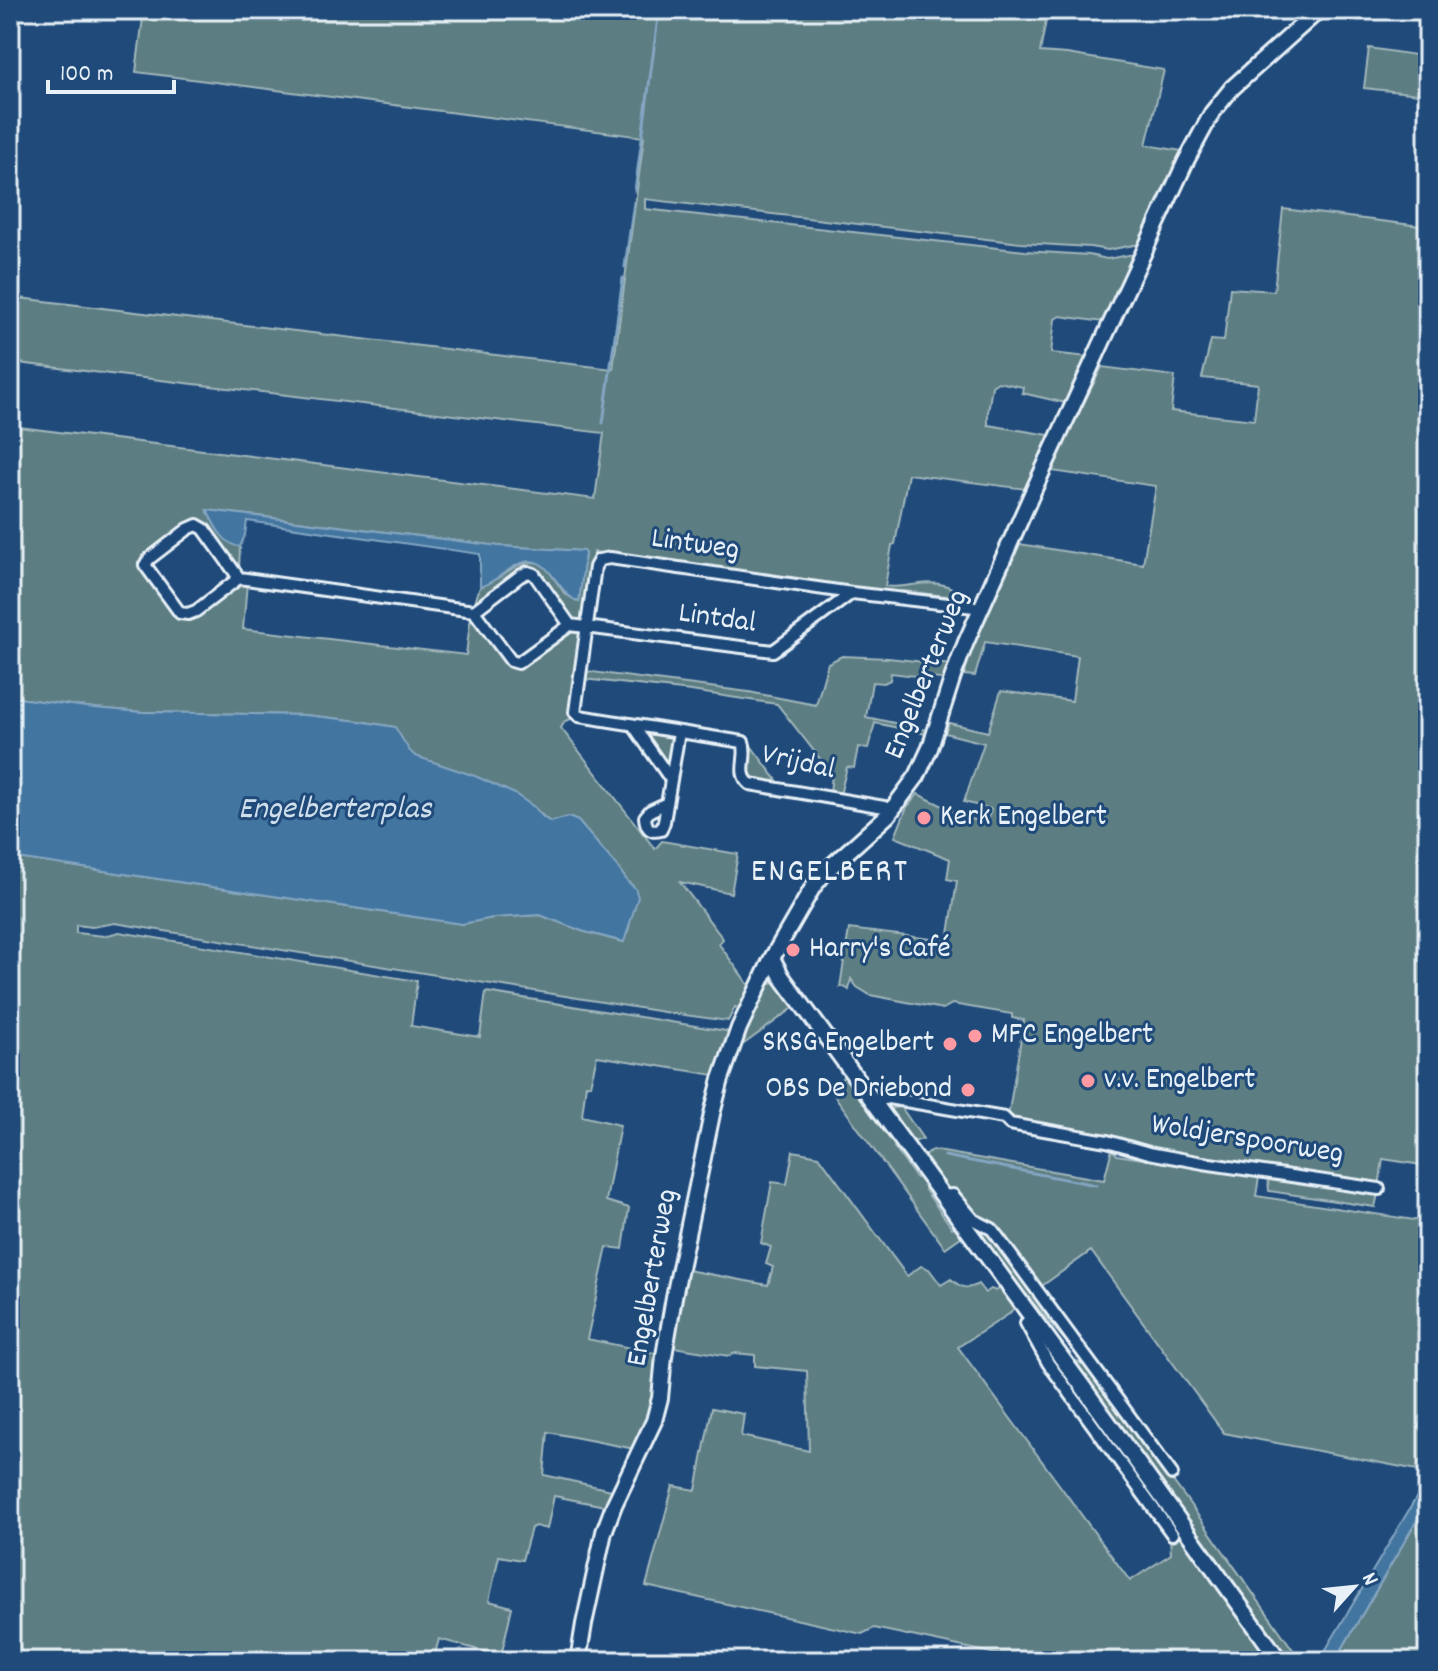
<svg xmlns="http://www.w3.org/2000/svg" width="1438" height="1671" font-family="Dekko,sans-serif">
<style>
.green{fill:#5c7d81;stroke:#a2b7bc;stroke-width:2}
.water{fill:#42749f;stroke:#84a6c3;stroke-width:2}
.lines{fill:none;stroke-linecap:round;stroke-linejoin:round}
.stream{stroke:#84a6c3;stroke-width:3}
.street-casing{stroke:#e8f1f8;stroke-width:16}
.secondary-casing{stroke:#e8f1f8;stroke-width:20}
.street{stroke:#1f4a7a;stroke-width:10}
.secondary{stroke:#1f4a7a;stroke-width:14}
.poi-dot{fill:#ff9aa2;stroke:#1f4a7a;stroke-width:3}
.labels{text-anchor:middle;dominant-baseline:central;stroke-width:6;stroke-linejoin:round;paint-order:stroke}
.street-label{font-size:30px;fill:#e8f1f8;stroke:#1f4a7a}
.poi-label{font-size:30px;fill:#e8f1f8;stroke:#1f4a7a;text-anchor:start}
.water-label{font-size:32px;font-style:italic;fill:#cfdeeb;stroke:#1f4a7a}
.quarter-label{font-size:34px;letter-spacing:2px;fill:#e8f1f8;stroke:#1f4a7a}
</style>
<rect width="100%" height="100%" fill="#1f4a7a"/>
<filter id="ink" filterUnits="userSpaceOnUse"><feTurbulence type="fractalNoise" baseFrequency=".0125" numOctaves="2"/><feDisplacementMap in="SourceGraphic" scale="16" xChannelSelector="R" yChannelSelector="G"/><feConvolveMatrix kernelMatrix="1 2 1 2 8 2 1 2 1" color-interpolation-filters="sRGB"/></filter>
<g filter="url(#ink)">
<path class="green" d="M144 10H1048L1040 52 1067 54 1164 70 1146 145 1182 151 1139 244 1108 250 1090 247 1021 243 645 199V209L1025 251 1089 255 1107 259 1134 254 1103 322 1060 316 1055 319 1051 353 1089 357 1066 403 1022 393 1023 387 998 382 992 386 988 412V425L1049 435 1026 489 908 474 895 544 892 545 885 586C903 590 925 579 944 585 954 588 965 595 974 599L903 591 896 593 841 589 684 564 675 561 594 552 585 618 580 622 574 621 536 572 473 607 480 587C503 580 517 555 544 564L565 594 579 602 585 554 583 551 499 546 208 510 240 546 239 570 192 524 140 563 179 615 183 619H192L241 582 247 583 243 629 466 655 471 614 520 666 526 664 568 633 579 632 584 635 572 712 574 718 565 721 561 728 655 849 662 841 738 854 731 893 680 882 723 939 719 944 750 987 745 999 738 1008 735 1007 728 1021 670 1013 115 923 92 927 76 925V933L104 936 119 932 417 981 411 1026 480 1037 486 992 726 1031 729 1033 714 1075 597 1056 590 1085 586 1084 582 1116 620 1125 606 1201 629 1208 623 1249 607 1247 587 1339 660 1354C655 1389 649 1417 635 1449L548 1432 544 1475 616 1491 610 1507 554 1496 547 1529 535 1526 531 1528 522 1560 499 1556 489 1601 512 1607 501 1656 439 1639 433 1661H10V857L462 924 493 918 540 915 582 931 623 942 629 928 633 886 628 882 616 865 578 821 568 817 551 822C543 818 539 811 532 806 496 782 455 770 415 756L409 751 394 727 359 721 305 715 142 712 94 708 10 697V426L595 499 604 433 10 362V297L613 369 644 137 136 72Z
M1369 48 1428 57V95L1364 88Z
M1283 209 1428 227V1166L1383 1159 1379 1187 1159 1152 1116 1141 1008 1117 1024 1020 1012 1018V1014L952 1004 943 1009 870 995 857 987 851 979 849 990 844 987H840L849 929 948 941 957 881 947 879 950 859 895 837 907 807 918 794 970 819 987 822 991 809 964 802 984 743 945 733 949 723 988 732 1001 691 1072 701 1078 656 985 642 975 676 964 675 972 649 1020 544 1143 564 1156 486 1052 471 1070 430 1102 367 1175 376 1171 411 1254 420 1258 384 1202 378 1211 340 1224 341 1230 288 1274 291Z
M842 656 888 658 953 665 948 680 891 673 890 680 884 683 872 682 866 717 932 731 931 735 875 723 868 748 858 747 854 768 847 767 840 795 830 793 832 774 777 704 691 691 584 679 585 671 749 692 816 705 828 663Z
M641 730 675 735 668 768Z
M752 747 782 787 755 781 750 779 748 770Z
M773 982 780 984 796 1006 744 1044 740 1043 764 988Z
M849 1073 852 1079 848 1082 883 1130 887 1128 898 1143 894 1147 916 1178 920 1176 928 1187 925 1190 952 1228 958 1224 965 1234 945 1248 829 1088Z
M901 1107 923 1139 909 1143 884 1109Z
M1112 1149 1117 1155 1259 1177 1256 1196 1428 1222V1472L1224 1433 1091 1251 1039 1288 956 1194 940 1186 920 1159 932 1150 1104 1180Z
M793 1151 819 1156 907 1276 921 1266 929 1269 941 1285 951 1279C960 1287 967 1291 978 1284L985 1293 991 1289 996 1291 1002 1286 1012 1299 1013 1309 1009 1314 958 1347 1130 1581 1171 1554 1170 1538 1050 1361 1032 1329 1276 1661H1021L1011 1657 874 1628 862 1634 646 1586 673 1486 696 1490 712 1408 744 1414 741 1436 809 1451 807 1371 755 1366V1355L734 1353 729 1356 673 1347 687 1270 768 1285 773 1267 766 1264 771 1247 761 1243 772 1182 787 1184Z
M1268 1178 1378 1194 1375 1207 1269 1191Z
M972 1224 980 1229 988 1231 1080 1354H1076L1026 1294 1012 1286Z
M1054 1339C1064 1349 1072 1363 1087 1365L1187 1500 1301 1661H1286Z
M1424 1508H1428V1661H1335Z"/>
<path class="water" d="M207 510 499 546 583 551 585 553 579 602C556 593 551 556 525 562 508 566 497 582 480 587V554L247 521 245 535 240 547C223 544 214 525 207 510Z
M10 697 94 708 142 712 305 715 359 721 395 727 409 750 415 756 475 776 515 794 534 807 544 818 551 822 568 817 578 821 616 865 628 882 635 888 638 897 624 942 582 931 540 915 493 918 462 924 10 857Z
M1428 1478V1501L1335 1661H1319Z"/>
<g class="lines">
<path class="stream" d="M635 191 659 10
M625 267 634 202
M603 423 623 278
M945 1156 1096 1185"/>
<defs>
<path id="street" d="M239 578 204 529 197 525 188 529 149 559 145 565 180 613 188 614 196 611 239 578 474 611 511 661 518 663 570 625 773 651 852 593 983 608
M852 593 610 558 599 560 595 567 575 712 579 716 743 742C749 756 736 773 750 784L884 807 891 811
M474 611 520 576 528 572 534 574 570 625
M633 725 671 780
M667 803 650 811 645 817C646 828 650 833 661 830L664 822 679 732
M874 1102 888 1098 1004 1118 1010 1124 1107 1141 1149 1153 1203 1163 1379 1189
M943 1196 953 1195 974 1220 992 1229 1172 1474
M1032 1318 1026 1323 1048 1363 1172 1534"/>
<path id="secondary" d="M772 958 782 977 1083 1387 1280 1661
M578 1661 584 1624 604 1532 614 1505 654 1421 660 1398 664 1356 674 1297 712 1114 721 1079 739 1028 772 958 813 887 826 871 888 815 917 776 930 748 953 676 966 642 1035 487 1186 161 1212 113 1232 88 1319 10"/>
</defs>
<use href="#street" class="street-casing"/>
<use href="#secondary" class="secondary-casing"/>
<use href="#street" class="street"/>
<use href="#secondary" class="secondary"/>
</g>
</g>
<g class="poi-dot">
<circle cx="924" cy="818" r="8"/>
<circle cx="793" cy="950" r="8"/>
<circle cx="975" cy="1036" r="8"/>
<circle cx="950" cy="1044" r="8"/>
<circle cx="1088" cy="1081" r="8"/>
<circle cx="968" cy="1090" r="8"/>
</g>
<g class="labels">
<g class="street-label">
<text transform="translate(695 546) rotate(8)">Lintweg</text>
<text transform="translate(717 620) rotate(8)">Lintdal</text>
<text transform="translate(928 675) rotate(-68)">Engelberterweg</text>
<text transform="translate(798 764) rotate(13)">Vrijdal</text>
<text transform="translate(1247 1141) rotate(9)">Woldjerspoorweg</text>
<text transform="translate(654 1278) rotate(-80)">Engelberterweg</text>
</g>
<g class="poi-label">
<text x="940" y="818">Kerk Engelbert</text>
<text x="809" y="950">Harry's Café</text>
<text x="991" y="1036">MFC Engelbert</text>
<text x="934" y="1044" text-anchor="end">SKSG Engelbert</text>
<text x="1104" y="1081">v.v. Engelbert</text>
<text x="952" y="1090" text-anchor="end">OBS De Driebond</text>
</g>
<g class="water-label">
<text x="335" y="811">Engelberterplas</text>
</g>
<g class="quarter-label">
<text x="830" y="873">ENGELBERT</text>
</g>
</g>
<rect width="1438" height="1671" fill="none" stroke="#1f4a7a" stroke-width="40"/>
<rect x="20" y="20" width="1398" height="1631" fill="none" stroke="#e8f1f8" stroke-width="3" filter="url(#ink)"/>
<g transform="translate(1354 1587) rotate(63)" stroke="#1f4a7a" stroke-width="6" paint-order="stroke">
<path d="M0-6L14 30L0 20L-14 30Z" fill="#e8f1f8"/>
<text y="-12" font-size="22" font-weight="bold" text-anchor="middle" fill="#e8f1f8">N</text>
</g>
<path d="M48 80v12h126v-12" fill="none" stroke="#e8f1f8" stroke-width="4"/>
<text x="60" y="80" font-size="24" fill="#e8f1f8" stroke="#1f4a7a" stroke-width="6" paint-order="stroke">100 m</text>
</svg>
